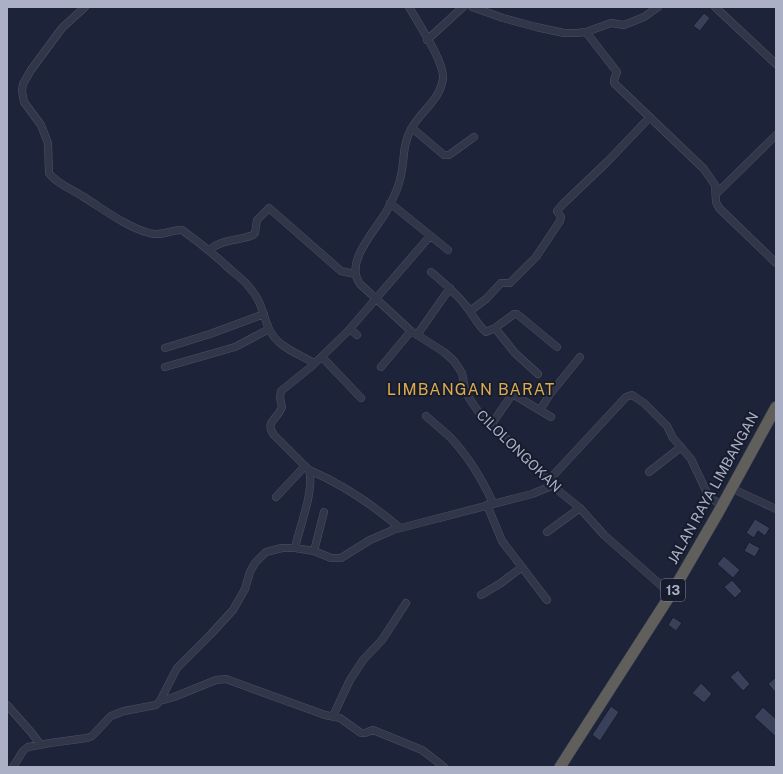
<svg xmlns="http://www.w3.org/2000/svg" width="783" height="774" font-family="'Public Sans',sans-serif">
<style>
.building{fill:#394059;stroke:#191d2f}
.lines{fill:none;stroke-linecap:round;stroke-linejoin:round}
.minor-casing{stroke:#4c5064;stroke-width:8}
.trunk-casing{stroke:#393d50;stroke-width:12}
.minor{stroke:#313649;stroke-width:7}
.trunk{stroke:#605f5c;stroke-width:11}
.labels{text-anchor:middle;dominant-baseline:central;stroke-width:4;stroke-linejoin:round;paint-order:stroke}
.shield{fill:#171c2d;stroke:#7f8498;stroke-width:1}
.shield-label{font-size:13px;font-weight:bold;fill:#abb0c6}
.street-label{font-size:14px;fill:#abb0c6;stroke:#171c2d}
.quarter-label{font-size:16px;letter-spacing:1px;fill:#deab4e;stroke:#171c2d}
</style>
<rect width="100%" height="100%" fill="#1d2339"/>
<path class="building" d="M704 13 710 18 700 31 693 26Z
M755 519 770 528 765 536 758 531 754 538 746 533Z
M749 542 760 548 755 557 744 551Z
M724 556 740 570 733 578 717 564Z
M732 580 742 591 735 598 724 587Z
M673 617 682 623 676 631 668 625Z
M738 670 750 684 743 691 730 677Z
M776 677V693L768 684Z
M701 683 712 694 704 703 692 693Z
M611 706 619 712 600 741 592 735Z
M763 707 776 719V737L754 717Z"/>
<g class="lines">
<defs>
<path id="minor" d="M85 7 62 28 31 70 23 84 22 91 24 102 41 125 48 143 49 173C56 183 71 189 82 196 102 208 126 227 149 233 162 237 172 229 182 230 200 243 216 256 232 271 238 276 245 281 250 288 262 302 262 313 269 329 277 347 299 354 314 363
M409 7C418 23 444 61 443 78 441 99 421 111 411 129 402 146 405 158 401 175 399 188 392 201 386 212 375 231 344 262 360 284L411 331 444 352 454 361 462 373 465 389 469 398 480 414 537 467 560 492 580 508 604 535 671 594
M472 7 503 18 536 27 564 33H577L586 32 611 23 624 25 644 17 658 7
M715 7 776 64
M586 32 617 72 614 80V83L704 169 715 185 716 202 719 208 776 263
M427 40 463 7
M412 128 444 155H449L474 137
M716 194 776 135
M390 203 448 250
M209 250C222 239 238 241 253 235L255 233 257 220 269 208 341 271 355 274
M431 272C444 283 456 293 466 306 473 314 477 325 486 332L495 328 514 314H517L557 347
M470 311 486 299 501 283H510L536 257 560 221 561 217 557 211 563 204 608 161 650 117
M495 328 515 353 538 374
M350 329 357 335
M417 335 450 288
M165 348 210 334 264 314
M322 357 361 398
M165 367 235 347 269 329
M381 367 411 331
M540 410 550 394 580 357
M426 416C434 423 442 430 450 437 468 456 482 479 493 503
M491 425 511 396H516L551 417
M309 470C342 484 373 505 400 528
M649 472 681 447
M549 480 626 397 632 395 644 403 667 426 673 438 691 459 709 497 722 505
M731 488 776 509
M276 497 305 466
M487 505 502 541 547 600
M547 532 580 508
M295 548C299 528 315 490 309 470L274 435C264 422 278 419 282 407L280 398 281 391 312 366 348 331 430 236
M314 551 324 512
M481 595 501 583 522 567
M160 701 174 697 216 680 226 679 325 715 340 718 361 733H365L373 730 422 750 444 767
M7 705 31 732 40 744
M333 716 350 680 363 660 382 640 406 603
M13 767 23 751 28 747 50 743 87 738 92 736 111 716 124 711 156 705 160 701 177 668 211 634 233 610 245 589 250 572 255 563 266 552 282 548H295L314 551 331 558H341L370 540 393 530 532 494 554 485"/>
<path id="trunk" d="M560 767 671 594 718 513 776 407"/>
</defs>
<use href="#minor" class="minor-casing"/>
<use href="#trunk" class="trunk-casing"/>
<use href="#minor" class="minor"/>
<use href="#trunk" class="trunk"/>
</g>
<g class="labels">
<rect class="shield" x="661" y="579" width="24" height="22" rx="3"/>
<g class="shield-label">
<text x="673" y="590">13</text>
</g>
<g class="street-label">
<text transform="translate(519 451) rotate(44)">CILOLONGOKAN</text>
<text transform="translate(713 488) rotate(-61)">JALAN RAYA LIMBANGAN</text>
</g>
<g class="quarter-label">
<text x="471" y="389">LIMBANGAN BARAT</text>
</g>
</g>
<rect width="783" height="774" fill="none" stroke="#abb0c6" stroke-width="16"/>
</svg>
